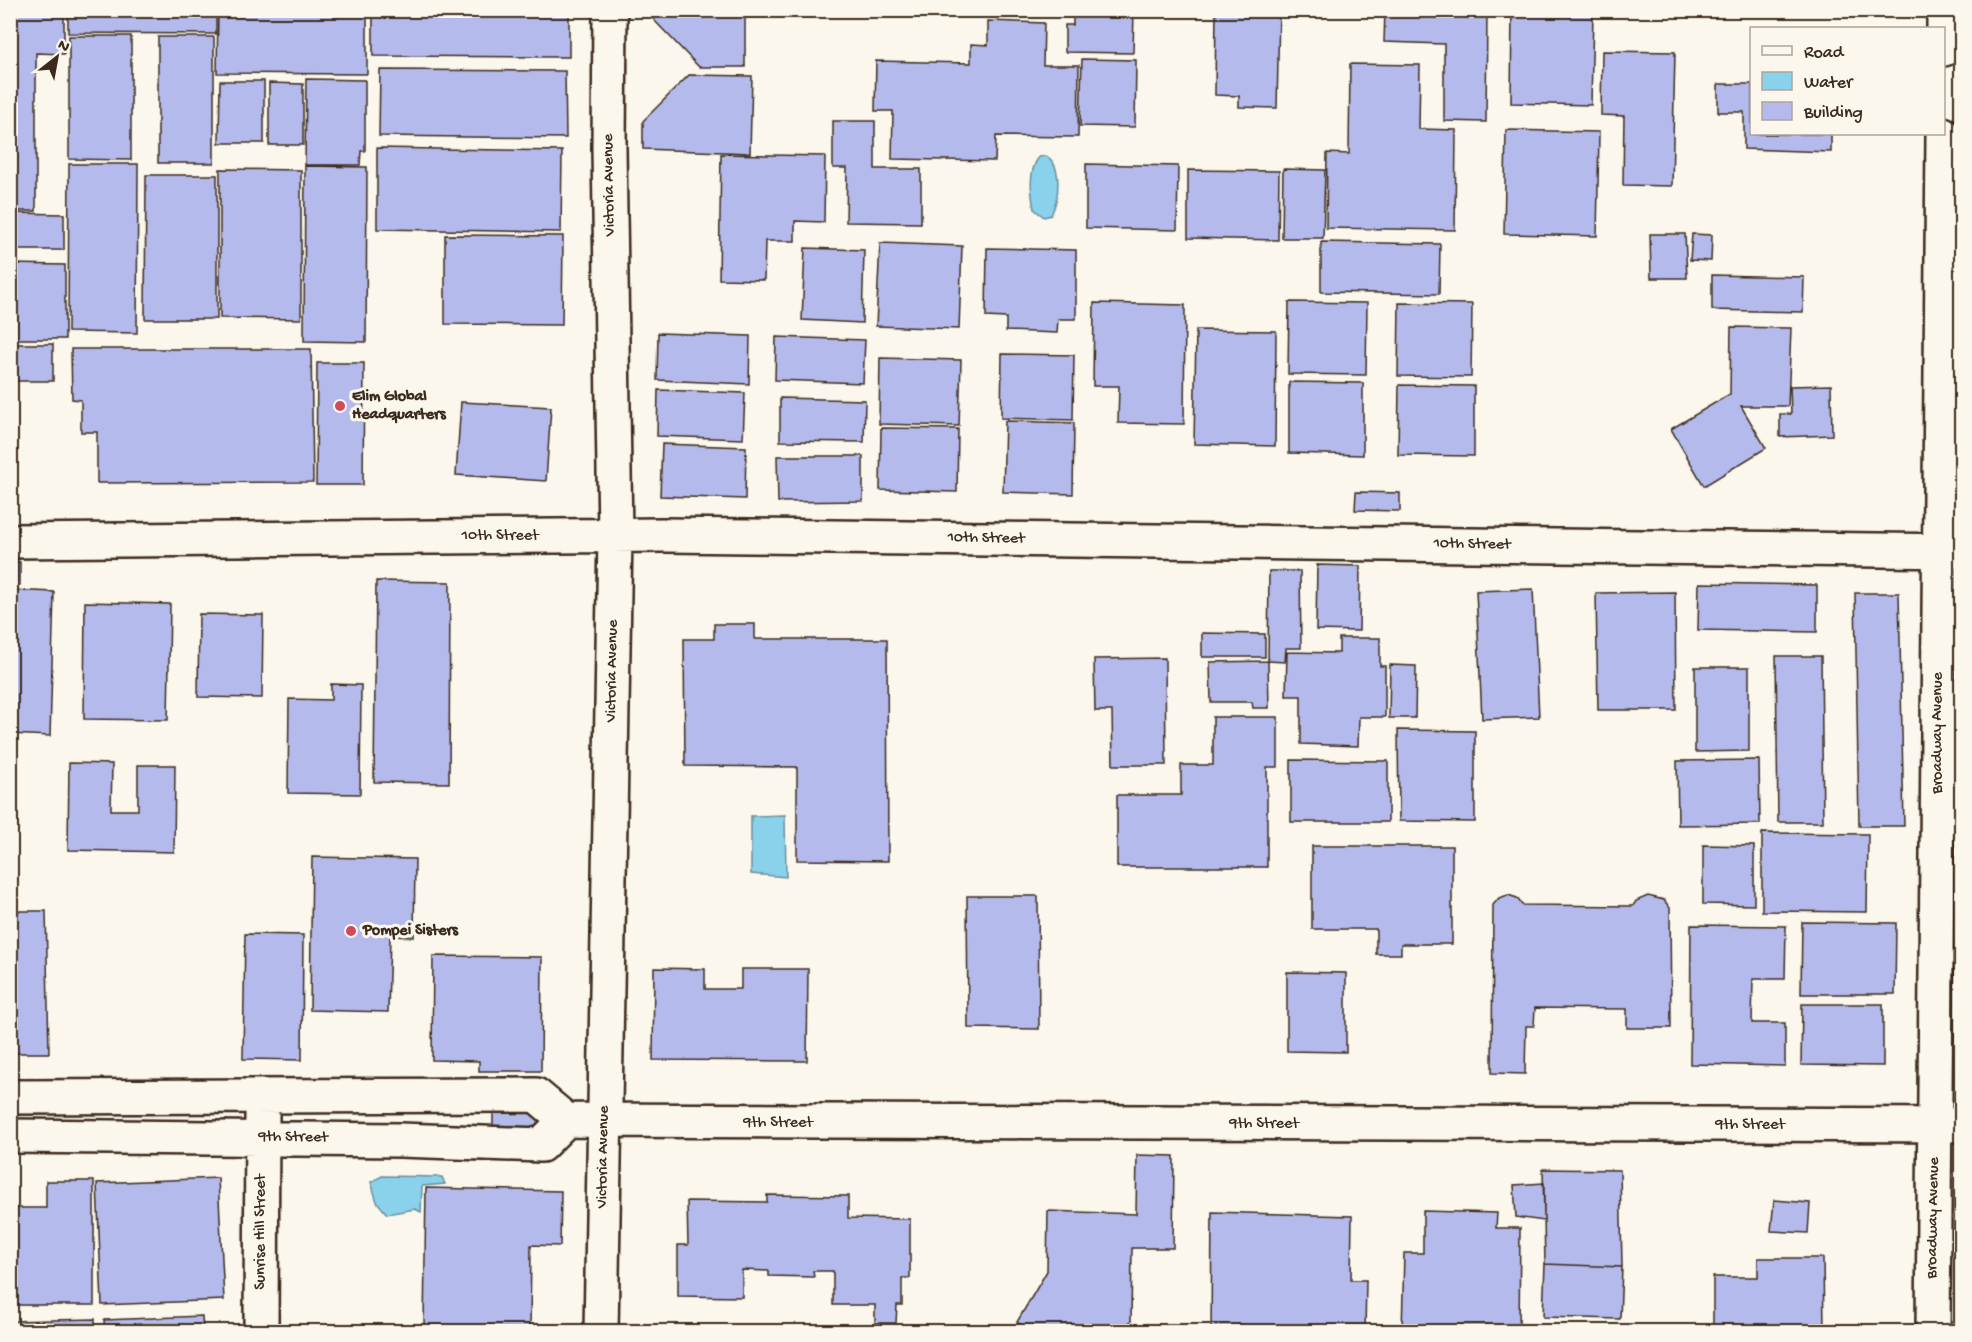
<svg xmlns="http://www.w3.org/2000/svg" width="1972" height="1342" font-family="'Gochi Hand',sans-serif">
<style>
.water{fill:#8ad1eb;stroke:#6a8e99;stroke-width:1.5}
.building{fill:#b4bbec;stroke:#3b2a1e;stroke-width:1.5}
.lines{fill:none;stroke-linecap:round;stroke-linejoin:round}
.street-casing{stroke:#3b2a1e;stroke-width:38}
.secondary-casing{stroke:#3b2a1e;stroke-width:38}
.street{stroke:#fbf7ec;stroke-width:33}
.secondary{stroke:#fbf7ec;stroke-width:33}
.poi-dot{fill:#d1495b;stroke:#fbf7ec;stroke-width:2}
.labels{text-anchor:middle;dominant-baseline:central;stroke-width:6;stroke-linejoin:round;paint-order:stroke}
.street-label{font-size:16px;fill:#3b2a1e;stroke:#fbf7ec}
.poi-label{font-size:16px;font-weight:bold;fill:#3b2a1e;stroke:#fbf7ec;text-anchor:start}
</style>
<rect width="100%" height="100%" fill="#fbf7ec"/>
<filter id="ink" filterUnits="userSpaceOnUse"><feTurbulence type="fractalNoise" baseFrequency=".0167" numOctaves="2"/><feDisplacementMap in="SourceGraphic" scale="12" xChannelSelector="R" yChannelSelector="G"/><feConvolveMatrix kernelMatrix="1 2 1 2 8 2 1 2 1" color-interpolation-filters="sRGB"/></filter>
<g filter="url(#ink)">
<path class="water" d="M1046 156C1063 165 1059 199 1051 215L1044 217 1034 209C1031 193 1028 171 1039 157Z
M785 815 786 877 751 874V816Z
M382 1176 442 1177 445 1184 422 1186 421 1212 415 1209 387 1214 377 1202 371 1182Z"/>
<path class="building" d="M10 10H64V54L36 53V211H10Z
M68 10H216V34L68 33Z
M218 10H367V74L217 73Z
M373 10H569V57L373 56Z
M652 10H745V67H699L652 18Z
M1073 10H1134L1133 53 1065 52V25H1073Z
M1216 10H1279L1277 108 1239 107V96L1215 95Z
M1385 10H1487L1486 122 1444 121V44L1384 42Z
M1512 10 1593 12 1591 105 1511 103Z
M988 21 1044 23 1043 65H1079L1078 137 996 136 995 161 892 159 893 111H875L876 61 971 63V44L988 45Z
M69 36H131V160L69 159Z
M158 37H214V163H158Z
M1602 51 1675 52 1672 186 1623 185 1624 116 1601 115Z
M1082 59 1136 60 1135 127 1080 126Z
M1350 64 1420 65 1419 129 1456 130 1455 230 1326 228 1327 153 1349 154Z
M380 70 565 71 566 138 379 136Z
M689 75 752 76 750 153 643 149V121Z
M306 79 365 80V151H361L360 165H305Z
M220 81H264V143H219Z
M269 83 303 84V145H269Z
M1718 84H1752V134H1831V152L1744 149V112H1718Z
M833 121H875V169H921V223L846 222 847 168H833Z
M1506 130 1599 132 1597 236 1504 234Z
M377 148 562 151 561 232 377 229Z
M721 154 825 156 824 222 795 221V241H765L764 280 719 279Z
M69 164H138L137 333 68 332Z
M1086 164 1178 166 1177 230 1086 228Z
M305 166 367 167 366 342 304 341Z
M220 169 301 170V319L220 318Z
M1283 169 1325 170 1323 238H1282Z
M1188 170 1279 171 1278 240 1188 238Z
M146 175H217V319H145Z
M10 213 64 214V250H10Z
M1650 234H1685L1687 278H1651Z
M1692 234 1712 235 1711 261 1690 260Z
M445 235 563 236 562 325 445 324Z
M1321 242 1440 244 1439 294 1321 292Z
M880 243 962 246 959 329 876 326Z
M805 248 864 250 862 323 802 320Z
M987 248 1076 250V319H1058L1057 333 1006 331V318L986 317Z
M10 264 65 265V339H10Z
M1712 275 1804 277 1803 312 1712 310Z
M1289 302 1367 303 1366 375 1288 374Z
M1094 303 1185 305 1184 424 1118 423 1119 386H1093Z
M1399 303 1472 304 1471 377 1398 376Z
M1731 327 1791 328 1788 406H1741L1766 448 1704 486 1671 429 1730 394Z
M1196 330 1276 331 1275 446 1194 444Z
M658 333 750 336 749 384 657 380Z
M776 337 865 340 863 383 775 380Z
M10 344H53V381H10Z
M71 349H311L313 482 97 483V432H81V400L72 399Z
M1002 354 1074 355 1073 420 1001 418Z
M880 358 961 360 959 426 879 424Z
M317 363H364L363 485H316Z
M1289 382 1363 383V455L1289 453Z
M1399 385 1474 386V456L1398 455Z
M1831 385 1832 435 1780 437V414H1791L1790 386Z
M658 390 745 393 743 439 657 436Z
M780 398 865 400 864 442 780 441Z
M461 402 551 407 546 481 456 475Z
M1005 421 1074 423 1073 494 1003 492Z
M881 428 958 429 957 492 880 490Z
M662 444 746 447 745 499 660 496Z
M777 456H863V501L778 502Z
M1356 492 1400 493V511L1355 510Z
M10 562H20V585H10Z
M1317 565 1360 566 1359 631 1316 630Z
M1269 571H1300L1301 648H1286L1285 662 1268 661Z
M376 581 450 582 449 783 374 782Z
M1699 583 1817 585V632L1698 630Z
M1533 589 1539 717 1482 719 1476 591Z
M10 590 54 592 50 736 10 734Z
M1675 592 1676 710H1598L1596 593Z
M1855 593H1899L1904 826H1859Z
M85 602 170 604 168 720 84 719Z
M199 614 263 615 262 698 198 697Z
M714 624H755V639H887L888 861 797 860V767L685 766 684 639H714Z
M1202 633 1265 634V657H1202Z
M1339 638H1380V666H1385V717H1359L1358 746 1301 744V696H1286L1287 652 1339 653Z
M1776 656H1821L1823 822H1778Z
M1165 658 1166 765H1113L1112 711H1095L1094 659Z
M1268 661 1269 708H1253L1252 702H1211L1210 662Z
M1390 665 1416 666 1415 718H1389Z
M1695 667H1749V751L1695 752Z
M331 684 361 685 360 794 288 793 289 699 331 700Z
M1213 717H1278V767H1267V867H1117V795H1181V765H1213Z
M1398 730 1475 731V822L1399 821Z
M1291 760 1388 761V822H1291Z
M1759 760 1760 824 1678 825 1677 761Z
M69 763 112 764 111 810H138V765H175L174 852 68 850Z
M1762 833 1868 834 1867 912 1762 911Z
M1703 845 1754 846V905L1703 904Z
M1312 846H1452V944H1401V954H1376V929H1312Z
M312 857 415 859 414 937 390 936 388 1012 310 1010Z
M1508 895 1517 898 1522 905 1633 906 1636 901 1648 896 1664 900 1670 908 1671 1028H1627V1009L1535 1008 1534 1026H1526L1525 1074 1492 1073 1493 905 1499 898Z
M967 896H1038L1039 1029 968 1028Z
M10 911H46L49 1053H10Z
M1802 922 1896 923 1895 994H1801Z
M1691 925 1786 926 1785 979H1753L1752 1023H1785V1066L1690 1064Z
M245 934 303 935 302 1060 243 1059Z
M433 956 542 957 541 1071H479V1061L432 1060Z
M654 968 705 969V989H741V969H808L807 1061 653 1060Z
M1287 972 1346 973V1052L1287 1051Z
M1802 1004H1883V1066L1801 1065Z
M493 1112H551L552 1127H493Z
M1137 1155 1174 1156 1173 1248H1132L1131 1321 1124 1332H1032L1017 1322 1047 1271 1048 1211 1136 1214Z
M1543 1169 1620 1170 1622 1267 1545 1264Z
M218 1178 224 1300 102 1305 97 1183Z
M46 1181H94V1305H10V1208H46Z
M1544 1183V1221L1516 1217 1514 1185Z
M426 1188 561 1191 560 1246 531 1245 530 1329 424 1326Z
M767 1195 848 1196V1218L910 1219V1278H902V1305H897L896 1323H875V1305H833V1271H813L814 1277 769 1276V1271L742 1270V1297L678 1296V1245H688L687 1201 767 1202Z
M1774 1200 1810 1203 1808 1233 1771 1231Z
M1423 1211 1497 1213 1496 1228H1520L1519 1332H1402L1404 1253H1423Z
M1212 1212 1352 1216 1351 1280H1366L1365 1332H1211Z
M1758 1258H1823L1824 1332H1713V1277H1758Z
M1545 1264 1622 1267 1620 1319 1543 1317Z
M202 1316 203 1332H105L104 1320Z
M95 1319V1332H10V1321Z"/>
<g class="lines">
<defs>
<path id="street" d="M10 541 664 535 1962 551
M10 1097 536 1095 566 1120 1962 1125
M10 1136 400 1140 541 1145 566 1120
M261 1332 262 1115
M601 1332 615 535 609 148 610 10"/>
<path id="secondary" d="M1944 49V10
M1933 1332 1943 134"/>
</defs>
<use href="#street" class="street-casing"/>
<use href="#secondary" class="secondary-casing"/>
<use href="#street" class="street"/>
<use href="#secondary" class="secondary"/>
</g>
</g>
<g class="poi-dot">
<circle cx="340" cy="406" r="6"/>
<circle cx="351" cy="931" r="6"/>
</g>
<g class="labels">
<g class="street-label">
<text transform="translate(610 185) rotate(-91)">Victoria Avenue</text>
<text x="500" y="536">10th Street</text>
<text transform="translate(986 539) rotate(1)">10th Street</text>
<text transform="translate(1472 545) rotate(1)">10th Street</text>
<text transform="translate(613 671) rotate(-89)">Victoria Avenue</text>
<text transform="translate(1938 733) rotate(-90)">Broadway Avenue</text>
<text x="778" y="1123">9th Street</text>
<text x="1264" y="1124">9th Street</text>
<text x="1750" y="1125">9th Street</text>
<text transform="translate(293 1138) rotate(1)">9th Street</text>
<text transform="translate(604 1157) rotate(-89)">Victoria Avenue</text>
<text transform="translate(1934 1218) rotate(-89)">Broadway Avenue</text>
<text transform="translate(261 1232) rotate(-90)">Sunrise Hill Street</text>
</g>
<g class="poi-label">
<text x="352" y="397">Elim Global<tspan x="352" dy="18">Headquarters</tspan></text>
<text x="363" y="931">Pompei Sisters</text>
</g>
</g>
<rect width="1972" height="1342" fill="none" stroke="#fbf7ec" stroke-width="36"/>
<rect x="18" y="18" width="1936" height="1306" fill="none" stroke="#3b2a1e" stroke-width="2" filter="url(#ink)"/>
<rect x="1750" y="27" width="195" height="108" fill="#fbf7ec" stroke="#aea59a" stroke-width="1.5"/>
<rect x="1762" y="46" width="30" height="9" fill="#fbf7ec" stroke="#aea59a" stroke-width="1.5"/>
<text x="1804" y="57" font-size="18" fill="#3b2a1e">Road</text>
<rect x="1762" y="72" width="30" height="18" fill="#8ad1eb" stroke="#aea59a" stroke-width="1.5"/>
<text x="1804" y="87" font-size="18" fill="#3b2a1e">Water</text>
<rect x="1762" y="102" width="30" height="18" fill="#b4bbec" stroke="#aea59a" stroke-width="1.5"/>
<text x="1804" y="117" font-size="18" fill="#3b2a1e">Building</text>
<g transform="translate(57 57) rotate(31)" stroke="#fbf7ec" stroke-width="4.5" paint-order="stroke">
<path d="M0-4.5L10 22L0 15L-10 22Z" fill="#3b2a1e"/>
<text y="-9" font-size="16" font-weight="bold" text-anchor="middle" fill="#3b2a1e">N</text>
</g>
</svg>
